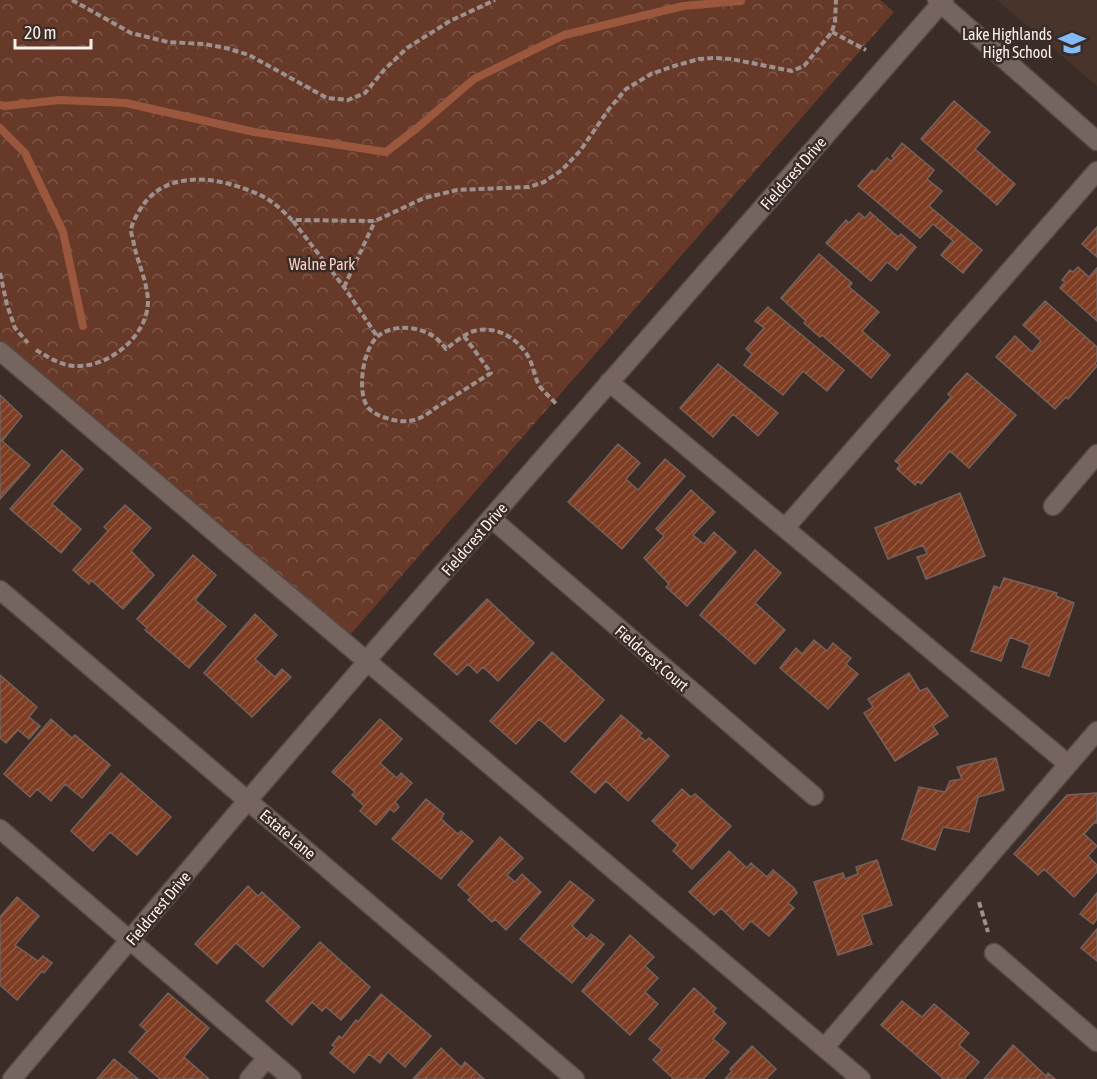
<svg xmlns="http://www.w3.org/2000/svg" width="1097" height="1079" font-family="'Asap Condensed',sans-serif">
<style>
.built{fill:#49342c}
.park{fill:url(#park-crowns)}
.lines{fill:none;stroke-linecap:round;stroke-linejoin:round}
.stream{stroke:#9b573d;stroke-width:8}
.building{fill:url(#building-hatch);stroke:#73625c;stroke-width:1.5}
.minor-casing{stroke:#564a45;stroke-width:21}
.path{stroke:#9e918d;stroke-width:4;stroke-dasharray:6 3;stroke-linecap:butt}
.minor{stroke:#76655f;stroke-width:18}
.labels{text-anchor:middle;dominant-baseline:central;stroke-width:5;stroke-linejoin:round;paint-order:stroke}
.poi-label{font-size:16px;fill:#faf0ec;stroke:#3b2c27;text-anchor:end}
.street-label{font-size:16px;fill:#faf0ec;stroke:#3b2c27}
.park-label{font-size:16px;fill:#fbd2c3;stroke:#3b2c27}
</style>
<defs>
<pattern id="park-crowns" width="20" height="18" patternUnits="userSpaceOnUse" patternTransform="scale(1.5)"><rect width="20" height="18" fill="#663929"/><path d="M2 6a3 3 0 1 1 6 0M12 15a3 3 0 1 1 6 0" fill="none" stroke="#7d5648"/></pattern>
<pattern id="building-hatch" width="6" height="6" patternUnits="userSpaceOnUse" patternTransform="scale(1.5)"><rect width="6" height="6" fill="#7e3d23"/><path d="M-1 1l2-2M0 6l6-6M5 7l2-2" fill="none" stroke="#915943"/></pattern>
</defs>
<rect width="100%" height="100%" fill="#3b2c27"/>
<path class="built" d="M997 0H1097V86Z"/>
<path class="park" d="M0 0H880L894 12 350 635 0 340Z"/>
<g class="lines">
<path class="stream" d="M0 105 5 106 60 100 126 103 254 132 386 152 417 128 474 79 564 35 683 6 741 1
M0 128 25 153 63 232 83 326"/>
</g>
<path class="building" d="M954 101 990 132 975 149 1015 184 997 205 921 139Z
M902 143 934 170 927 179 942 191 929 206 982 250 963 273 941 255 953 241 933 224 920 238 858 186 872 170 875 172 887 158 891 161 894 158 892 156Z
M870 212 898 237 901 234 916 247 897 270 887 262 871 281 826 243 846 220 849 223 859 213 865 218Z
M1097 227V257L1082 244Z
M819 254 852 283 849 287 879 312 862 331 890 355 871 378 822 335 820 337 804 323 806 321 781 298Z
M1078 267 1089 277 1097 268V321L1060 288 1065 282 1062 280 1070 270 1073 272Z
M1045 301 1097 347V361L1095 363 1097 366 1068 399 1066 397 1055 409 996 357 1015 336 1032 352 1041 341 1023 325Z
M768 307 844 370 827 391 803 371 783 395 744 365 752 354 746 349 764 328 755 321Z
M718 364 778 413 758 436 733 414 713 437 680 408Z
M967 373 1016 415 969 468 950 451 921 484 918 481 915 485 897 469 900 465 895 461 951 397 948 394Z
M0 395 22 416 2 441 30 465 0 499Z
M618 444 640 463 626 479 638 490 665 459 685 476 622 549 568 502Z
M62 450 83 469 52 504 81 529 61 553 10 509Z
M691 490 715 512 693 535 704 544 714 532 736 552 687 606 666 587 669 584 644 558 664 536 656 529Z
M960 493 985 556 926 579 917 557 927 554 923 545 888 559 875 528Z
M125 505 151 528 131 551 154 575 123 609 91 580 89 584 73 570 108 531 104 527Z
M755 550 781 573 755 603 785 630 755 664 700 615Z
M193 555 216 575 195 600 226 626 189 668 145 630 147 628 137 619Z
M1004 578 1057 593 1056 596 1074 603 1049 676 1022 667 1030 645 1010 637 1001 661 971 651 994 586 1000 588Z
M487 599 534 643 498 681 483 667 477 673 468 664 457 675 434 654Z
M255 614 277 635 255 659 275 677 282 669 291 677 252 717 204 673Z
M814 640 827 651 833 643 851 658 846 664 858 674 828 709 780 668 796 648 802 654Z
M552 652 604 700 565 742 539 719 516 744 490 721Z
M909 673 920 691 927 688 948 716 933 726 938 734 895 761 864 713 873 707 868 699Z
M0 675 37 707 29 717 40 726 29 739 18 730 6 743 0 738Z
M621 715 642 733 639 736 646 741 649 738 669 756 628 801 606 781 595 793 571 772Z
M51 719 72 738 75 735 110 765 82 798 65 784 51 801 37 789 30 797 4 774Z
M380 719 402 739 380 763 397 778 401 773 412 783 395 802 399 807 394 812 390 809 376 825 360 811 364 806 352 795 355 792 332 772Z
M996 758 1004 790 978 797 969 832 943 827 935 850 902 839 919 787 945 792 950 781 962 779 957 767Z
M121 773 171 817 137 855 110 832 93 851 71 831Z
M682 789 691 797 695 794 731 826 692 869 673 851 678 845 652 821Z
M1097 793V823H1094L1084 834 1097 846 1088 856 1097 865V872L1074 897 1044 869 1038 875 1014 854 1067 795Z
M426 799 444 814 441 819 458 834 461 831 473 841 441 879 392 839Z
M500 837 523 858 507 875 515 882 522 874 541 892 506 930 495 919 492 922 468 900 471 897 458 885Z
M729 851 747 868 751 863 767 877 773 870 794 888 797 893 788 903 794 908 769 936 751 921 743 930 721 908 714 915 689 892Z
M877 860 892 905 862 915 872 944 838 955 814 882 843 873 845 879 858 874 856 867Z
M570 881 594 900 572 926 587 939 591 934 604 944 572 983 520 939Z
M248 886 258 896 262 892 300 927 263 967 236 943 217 964 195 944Z
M1097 893V919L1093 924 1080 914Z
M17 897 39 916 15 945 38 961 43 956 52 963 44 973 42 971 17 1000 0 985V917Z
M1097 929V961L1081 948Z
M630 935 654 957 645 966 658 978 645 992 658 1004 630 1035 582 991Z
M320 942 370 987 341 1020 326 1007 322 1011 312 1002 292 1025 266 1001Z
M694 988 716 1008 713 1012 726 1023 713 1039 729 1052 703 1079H674L653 1060 662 1050 649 1039Z
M168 993 209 1028 184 1057 209 1079H160L129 1052 147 1031 140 1025Z
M381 994 431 1036 405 1067 388 1052 380 1063 369 1054 354 1073 330 1053 335 1047 332 1045 339 1036 342 1038 356 1020 358 1022Z
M902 1001 922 1017 934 1004 969 1033 959 1045 979 1062 964 1079H944L881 1025Z
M1013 1045 1046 1076 1048 1073 1055 1079H984Z
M752 1046 776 1069 767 1078 768 1079H725L732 1071 730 1069Z
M441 1048 461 1067 465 1062 484 1079H413Z
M114 1059 138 1079H97Z"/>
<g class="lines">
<defs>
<path id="minor" d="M937 0 1097 141
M0 351 861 1079
M609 382 1068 764
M1053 506 1097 454
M492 519 814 796
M785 528 1097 171
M0 590 575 1079
M0 829 292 1079
M994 953 1097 1042
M824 1048 1097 731
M12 1079 248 800 367 662 372 654 944 0
M249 1079 267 1058"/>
</defs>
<use href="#minor" class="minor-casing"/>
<path class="path" d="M72 0 131 33 168 42 204 44 226 48 249 55 327 98 348 100 365 93 384 70 407 48 450 21 495 0
M832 32 866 50
M293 221 344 287 377 336
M0 273 7 305 15 328 28 343
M344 287 375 221
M464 336 491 373C473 384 455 396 437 407 431 411 424 417 417 419 408 423 396 421 386 418 379 416 371 412 367 406 357 390 363 350 377 337 391 324 418 326 433 336 438 339 442 344 446 349 454 343 464 334 474 331 496 325 518 338 529 358 534 367 534 379 541 388 546 394 552 399 557 405
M36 350C48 357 63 367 78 366 111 366 148 335 148 301 147 279 136 260 133 239 132 236 131 233 131 230 132 222 139 211 143 205 171 166 228 179 264 197 275 203 284 212 292 220L375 221 424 198 457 190 529 187 544 182 562 170 580 151 609 109 626 89 651 74 674 66 699 59 715 58 731 59 792 71 804 66 832 32 835 21 836 0
M979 902 988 932"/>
<use href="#minor" class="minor"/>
</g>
<defs>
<symbol id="school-bare" viewBox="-9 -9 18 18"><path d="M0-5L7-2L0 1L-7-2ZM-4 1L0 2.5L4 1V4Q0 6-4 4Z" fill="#83bcfa" stroke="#3b2c27" stroke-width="2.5" paint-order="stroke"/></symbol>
</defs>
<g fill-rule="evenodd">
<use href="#school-bare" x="1053" y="24" width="38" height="38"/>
</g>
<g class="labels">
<g class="poi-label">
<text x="1052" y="34">Lake Highlands<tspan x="1052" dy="18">High School</tspan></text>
</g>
<g class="street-label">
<text transform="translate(793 173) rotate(-49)">Fieldcrest Drive</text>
<text transform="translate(474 539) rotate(-49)">Fieldcrest Drive</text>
<text transform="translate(652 658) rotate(41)">Fieldcrest Court</text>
<text transform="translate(288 834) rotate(40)">Estate Lane</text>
<text transform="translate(158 908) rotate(-50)">Fieldcrest Drive</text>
</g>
<g class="park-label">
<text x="322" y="264">Walne Park</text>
</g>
</g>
<path d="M15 39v9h76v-9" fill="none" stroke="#faf0ec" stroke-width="3"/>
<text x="24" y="39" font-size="18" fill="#faf0ec" stroke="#3b2c27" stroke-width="4.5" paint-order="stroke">20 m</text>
</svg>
